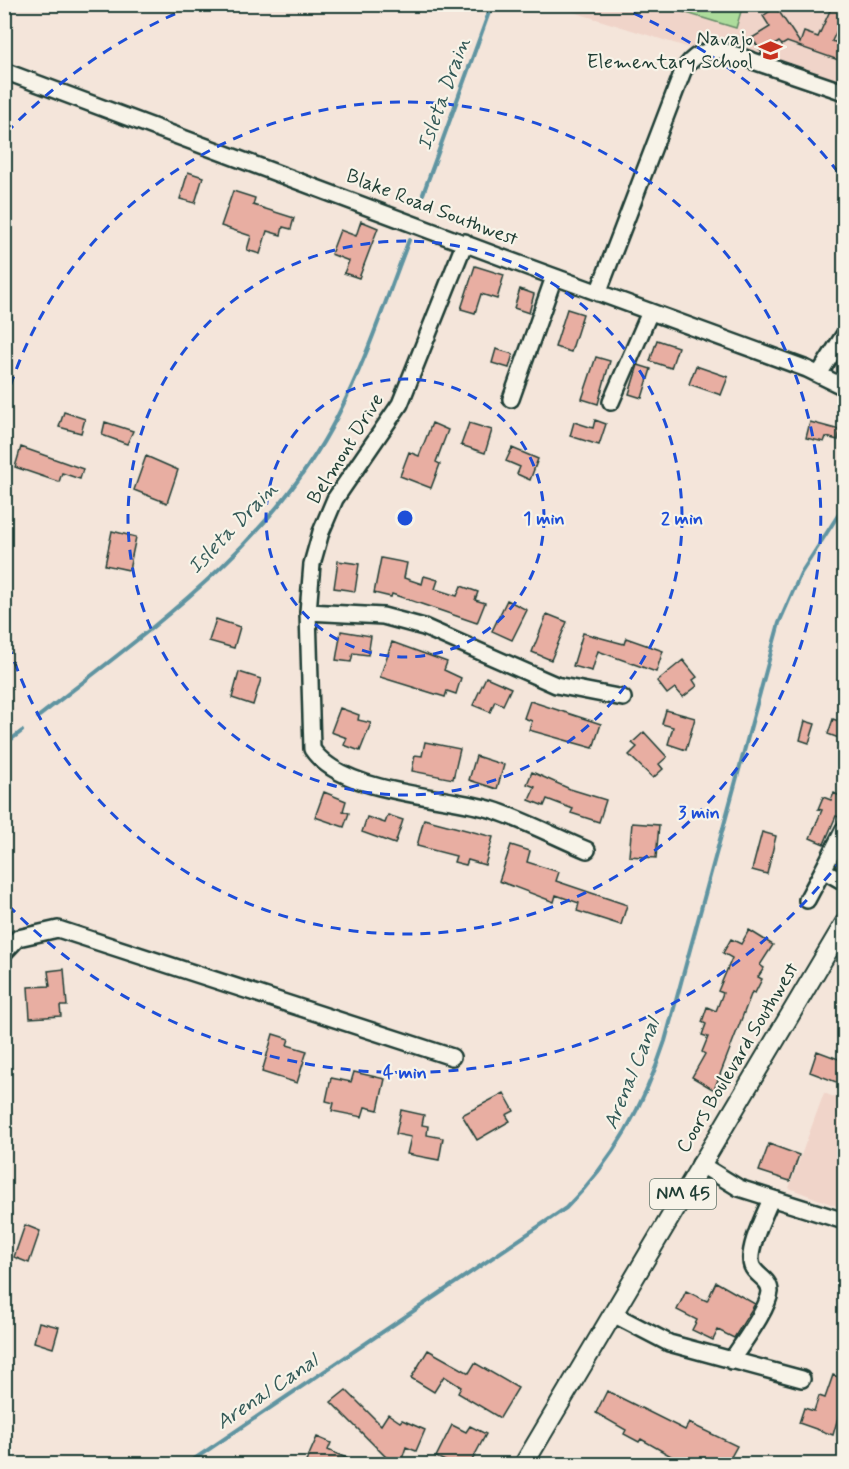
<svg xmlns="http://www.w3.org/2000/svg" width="849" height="1469" font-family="Mynerve,sans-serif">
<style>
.built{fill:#f0d4c9}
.green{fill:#addc9c;stroke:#668c68;stroke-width:1.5}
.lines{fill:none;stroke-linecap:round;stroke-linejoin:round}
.stream{stroke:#5f94a1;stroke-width:4}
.building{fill:#e8aea2;stroke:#1f3d34;stroke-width:1.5}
.minor-casing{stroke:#1f3d34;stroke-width:20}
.major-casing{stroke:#1f3d34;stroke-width:22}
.minor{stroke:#f7f3e8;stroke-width:15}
.major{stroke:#f7f3e8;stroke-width:18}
.ring{fill:none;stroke:#1d4ed8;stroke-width:3;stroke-dasharray:10 8}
.labels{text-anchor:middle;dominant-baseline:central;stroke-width:4.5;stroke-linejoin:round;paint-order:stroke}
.shield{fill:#f7f3e8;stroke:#60746a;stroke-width:1.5}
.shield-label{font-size:18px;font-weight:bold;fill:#1f3d34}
.poi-label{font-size:20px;fill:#1f3d34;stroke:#f7f3e8;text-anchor:end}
.street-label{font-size:20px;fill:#1f3d34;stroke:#f7f3e8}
.water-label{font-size:21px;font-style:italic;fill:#345a58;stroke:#f7f3e8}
.centre{fill:#1d4ed8;stroke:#f7f3e8;stroke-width:3}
.ring-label{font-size:18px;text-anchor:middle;font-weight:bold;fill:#1d4ed8;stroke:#f7f3e8;stroke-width:4.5;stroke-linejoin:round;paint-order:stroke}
</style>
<rect width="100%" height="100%" fill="#f4e5da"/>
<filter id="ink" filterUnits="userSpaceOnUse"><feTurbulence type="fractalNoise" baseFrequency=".0167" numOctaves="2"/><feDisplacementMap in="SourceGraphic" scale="12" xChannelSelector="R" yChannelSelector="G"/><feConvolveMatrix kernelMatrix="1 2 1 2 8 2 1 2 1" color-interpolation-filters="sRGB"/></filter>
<g filter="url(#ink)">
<path class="built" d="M551 5H844V96Z
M824 1093 844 1101V1209L789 1188Z"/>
<path class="green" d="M660 5H743L736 28Z"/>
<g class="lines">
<path class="stream" d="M423 194 492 4
M38 717C148 631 272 545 337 417 366 361 386 299 409 240
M4 745 22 731
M187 1464 566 1208C614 1160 644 1105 665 1041L779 623 801 573 844 506"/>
</g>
<path class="building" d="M833 4H844V15L832 41 844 45V62L787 42 782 45 779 42 762 53 752 38 770 27 763 16 776 7 800 43 804 32 818 37Z
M188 172 203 177 195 203 180 199Z
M233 191 255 198 253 205 294 218 291 229 283 227 281 235 267 231 260 254 247 250 251 236 221 226Z
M361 221 378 228 359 278 344 273 349 261 331 254 340 230 356 236Z
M475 266 504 275 497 299 481 294 475 313 461 309Z
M520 289 534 294 529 313 514 308Z
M567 309 583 314 571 352 555 347Z
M657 340 678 347 671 368 650 361Z
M496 349 513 354 509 368 492 363Z
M596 357 610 361 598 404 582 399Z
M638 365 651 369 642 398 629 394Z
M696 366 728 377 721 395 689 384Z
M64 412 85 419 81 433 59 427Z
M595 420 606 424 599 445 570 436 574 422 593 428Z
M105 422 133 431 127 444 102 435Z
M810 422 840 430 838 440 826 437 824 442 806 438Z
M432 423 448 430 436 462 440 464 431 488 400 476 409 452 419 456Z
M469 423 492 430 485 453 461 445Z
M21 447 83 469 80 479 62 473 59 482 15 467Z
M512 448 538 459 530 480 517 474 520 467 506 461Z
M146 456 178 470 167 503 134 490Z
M112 531 136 537 129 570 105 565Z
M381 558 407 563 404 578 422 584 424 576 438 580 435 589 457 596 461 586 478 592 475 600 485 603 477 623 392 594 391 597 374 593Z
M338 561 359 564 355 591 334 588Z
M507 600 527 610 512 640 492 631Z
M547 614 567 622 551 660 532 652Z
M216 619 240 627 234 648 209 641Z
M341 631 371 636 368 655 353 653 351 662 336 660Z
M583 633 624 644 626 638 663 651 656 672 598 651 592 671 573 666Z
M392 642 447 662 444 670 461 678 456 694 447 691 445 697 380 677Z
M683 660 697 677 693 680 697 686 683 697 675 688 667 694 657 681Z
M239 672 261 679 253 705 232 698Z
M486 677 511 688 503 705 495 701 490 712 473 705Z
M530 701 601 724 593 748 529 730 532 721 524 718Z
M340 708 359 715 358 720 371 723 360 751 344 745 347 738 331 732Z
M666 710 695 718 686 750 668 744 673 727 662 724Z
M833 719 844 723V740L828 734Z
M805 721 815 724 809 743 800 740Z
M644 732 667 757 659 764 663 769 653 778 629 755 637 747 632 743Z
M425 742 460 749 453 779 412 771 415 755 422 756Z
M476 756 504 765 497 789 469 780Z
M532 772 570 789 606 800 599 822 571 813 573 809 547 799 544 806 529 800 535 787 527 784Z
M324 792 346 801 343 811 349 813 344 827 315 817Z
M834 793 844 798 842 807 844 809V819L836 816 824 844 810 838 822 810 818 809 823 797 831 800Z
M388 815 403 820 395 844 362 832 367 817 385 823Z
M424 819 493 837 485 865 468 860 466 865 454 862 456 856 417 846Z
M632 823 659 825 656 858 629 856Z
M762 832 776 836 767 874 752 870Z
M511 845 530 851 527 862 559 872 556 881 627 905 621 925 577 911 579 903 556 895 554 902 499 881Z
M749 930 773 945 760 965 764 968 758 977 762 979 755 993 752 992 714 1090 692 1077 705 1054 702 1052 708 1037 702 1035 706 1024 702 1022 707 1007 716 1011 723 993 718 991 732 958 723 953 731 939 741 944Z
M64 969 67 1006H60L61 1016 30 1018 28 987 50 986 48 971Z
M273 1034 289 1039 287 1045 307 1051 297 1083 262 1072Z
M817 1051 844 1061V1085L810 1072Z
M354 1072 385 1079 378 1110 365 1107 362 1117 332 1111 334 1103 326 1101 331 1078 351 1082Z
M504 1093 514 1111 506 1115 510 1121 477 1140 462 1115Z
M401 1110 424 1115 422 1125 428 1126 427 1135 443 1138 439 1160 407 1154 411 1137 396 1134Z
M769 1144 799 1155 790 1181 759 1171Z
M25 1225 40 1231 29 1263 14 1257Z
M716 1282 755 1304 734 1338 718 1330 713 1340 692 1330 697 1320 677 1310 686 1291 707 1301Z
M39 1322 59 1327 53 1348 34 1342Z
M428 1350 469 1373 475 1363 518 1388 500 1418 458 1393 461 1387 444 1376 434 1392 411 1378Z
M833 1375 844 1379V1413L840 1411 833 1435 799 1423 804 1408 814 1411 819 1396 825 1398Z
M346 1390 381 1425 388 1414 400 1422 402 1420 425 1430 416 1451 406 1447 401 1462 386 1457 331 1402Z
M607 1391 685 1430 689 1423 737 1446 727 1464H685L641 1439 639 1442 624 1434 626 1430 596 1413Z
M452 1425 466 1432 470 1426 486 1434 470 1464H452L436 1457Z
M317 1437 331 1443 328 1450 360 1464H305Z"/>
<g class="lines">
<defs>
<path id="minor" d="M4 71 506 259 807 369 844 387
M465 242 400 404 335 499 321 532 312 564 308 612 312 749C342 794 443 795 493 810 524 820 556 837 587 850
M598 293 683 71C693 55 702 51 721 50L844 92
M819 374 844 335
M511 399 554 277
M611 402 650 312
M308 612 383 616 424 627 556 685 623 698
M844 829 823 870 844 882
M807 900 823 870
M4 953 18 938 58 929 452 1057
M700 1164 739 1188 844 1221
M613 1314 669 1343 802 1379
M731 1361C741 1345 768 1310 770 1292 770 1279 756 1276 752 1266 746 1250 765 1214 771 1199"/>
<path id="major" d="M524 1464 844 924"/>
</defs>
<use href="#minor" class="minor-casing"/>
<use href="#major" class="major-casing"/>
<use href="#minor" class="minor"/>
<use href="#major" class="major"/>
</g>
</g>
<g class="ring">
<circle cx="405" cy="518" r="139"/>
<circle cx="405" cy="518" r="277"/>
<path d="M5 403A416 416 0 1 1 5 633"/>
<path d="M842 859A554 554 0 0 1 6 903M6 133A554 554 0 0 1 193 6M617 6A554 554 0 0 1 842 177"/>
</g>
<defs>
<symbol id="school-bare" viewBox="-9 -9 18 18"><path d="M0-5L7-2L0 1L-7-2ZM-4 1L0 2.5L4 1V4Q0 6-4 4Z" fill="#c8321e" stroke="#f7f3e8" stroke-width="2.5" paint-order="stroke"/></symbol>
</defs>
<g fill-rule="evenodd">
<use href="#school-bare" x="754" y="34" width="33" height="33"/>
</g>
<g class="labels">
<rect class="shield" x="650" y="1179" width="66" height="30" rx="4.5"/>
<g class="shield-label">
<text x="683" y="1194">NM 45</text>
</g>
<g class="poi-label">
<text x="753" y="39">Navajo<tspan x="753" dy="23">Elementary School</tspan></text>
</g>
<g class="street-label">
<text transform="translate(432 208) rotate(21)">Blake Road Southwest</text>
<text transform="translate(346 449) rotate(-58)">Belmont Drive</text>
<text transform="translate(738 1058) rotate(-59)">Coors Boulevard Southwest</text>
</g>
<g class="water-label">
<text transform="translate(444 94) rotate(-70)">Isleta Drain</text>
<text transform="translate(233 528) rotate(-46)">Isleta Drain</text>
<text transform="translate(632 1074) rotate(-68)">Arenal Canal</text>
<text transform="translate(267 1392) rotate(-34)">Arenal Canal</text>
</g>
</g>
<circle cx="405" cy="518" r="9" class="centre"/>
<g class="ring-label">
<text x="544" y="524">1 min</text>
<text x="682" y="524">2 min</text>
<text x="699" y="818">3 min</text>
<text x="405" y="1078">4 min</text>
</g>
<rect width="849" height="1469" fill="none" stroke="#f7f3e8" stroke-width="24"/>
<rect x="12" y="12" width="825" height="1445" fill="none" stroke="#1f3d34" stroke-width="2" filter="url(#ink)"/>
</svg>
